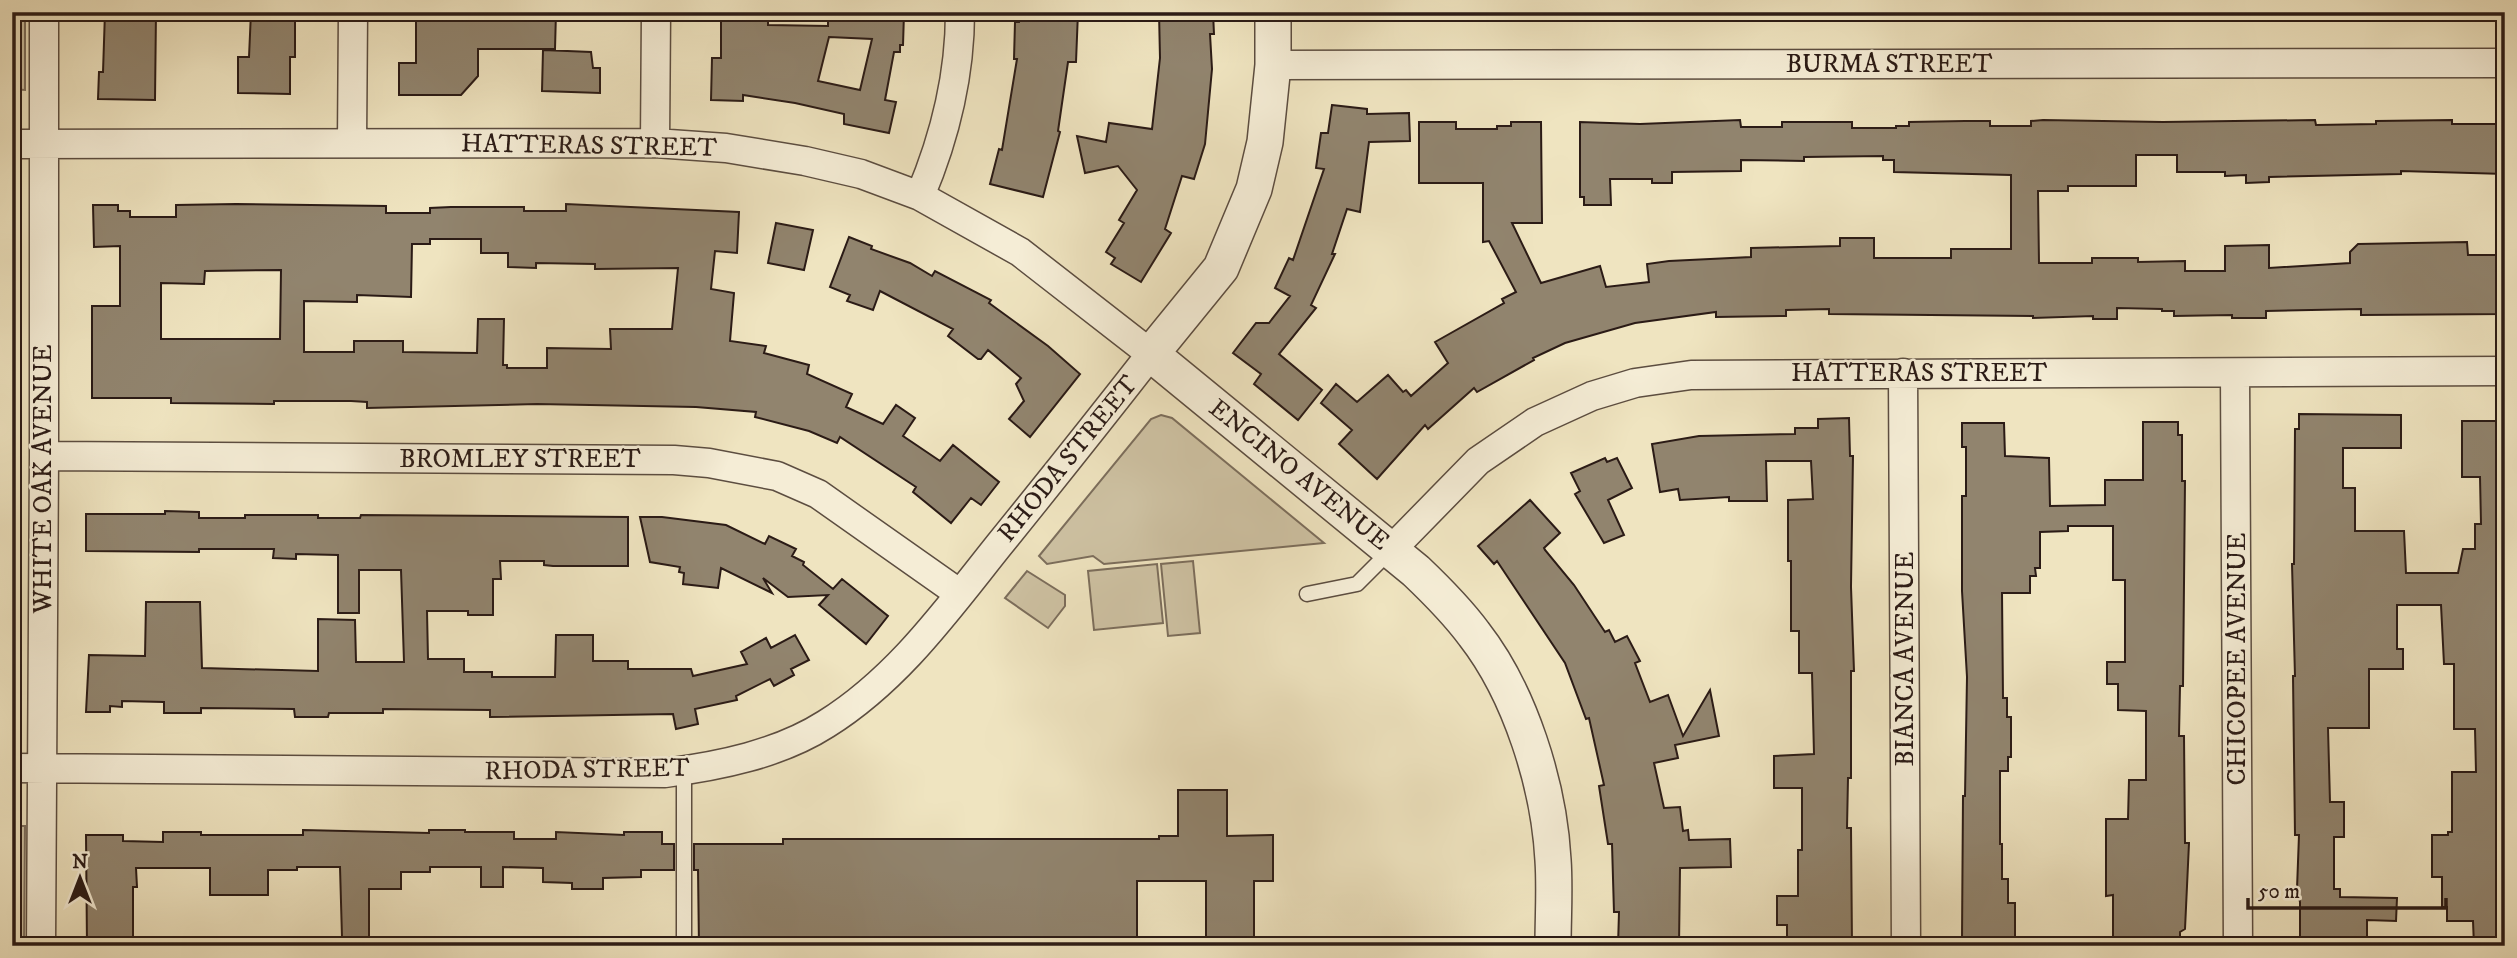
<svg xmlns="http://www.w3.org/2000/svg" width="2517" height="958" font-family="'IM FELL DW Pica',serif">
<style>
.green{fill:#cec2a3;stroke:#7c6e5c;stroke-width:2}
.building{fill:#91846e;stroke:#2b1b16;stroke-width:2;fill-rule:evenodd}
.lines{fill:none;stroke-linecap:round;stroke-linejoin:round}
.service-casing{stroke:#5c4d40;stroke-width:17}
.minor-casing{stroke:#5c4d40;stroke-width:31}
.tertiary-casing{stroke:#5c4d40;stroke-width:38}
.service{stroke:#f5edd6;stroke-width:14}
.minor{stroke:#f5edd6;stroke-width:28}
.tertiary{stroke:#f5edd6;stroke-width:35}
.labels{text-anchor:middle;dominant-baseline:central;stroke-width:5;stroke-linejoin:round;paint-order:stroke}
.street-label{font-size:26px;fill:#2b1b16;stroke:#f5edd6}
</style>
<rect width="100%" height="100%" fill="#efe4c0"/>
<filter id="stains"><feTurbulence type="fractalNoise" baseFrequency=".00286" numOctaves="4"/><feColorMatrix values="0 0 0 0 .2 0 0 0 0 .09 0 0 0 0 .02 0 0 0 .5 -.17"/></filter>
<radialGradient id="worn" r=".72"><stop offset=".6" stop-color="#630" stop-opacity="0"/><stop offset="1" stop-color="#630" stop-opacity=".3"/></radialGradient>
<path class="green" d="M12 12H25V90L12 89Z
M1161 415 1172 418 1324 543 1104 564 1093 556 1047 564 1039 556 1151 419Z
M1193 561 1200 633 1168 636 1161 564Z
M1157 564 1163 623 1094 630 1088 571Z
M1027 571 1065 595V606L1048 628 1005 598Z
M12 818H20V826H25L24 946H12Z"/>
<path class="building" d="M105 12H156L155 100 98 99 99 72H103Z
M251 12H295V57H290V94L238 93V57H249Z
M416 12H556L555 49H478V76L461 95H399V63H416Z
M721 12H768V25L828 26V12L904 13 903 45H900V52H894L885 100 896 102 889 133 844 124V114L795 103 743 95V101L711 100 712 58H721ZM829 37 872 39 860 90 818 81Z
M1020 12H1078L1076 62H1068L1058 131 1060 132 1043 197 990 184 999 149 1002 150 1017 59H1014L1015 22H1019Z
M1159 12H1213L1214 34H1210L1212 69 1205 144 1194 179 1182 176 1165 229 1171 233 1141 282 1111 264 1115 258 1106 252 1124 223 1119 220 1137 190 1118 166 1085 173 1077 136 1106 142 1109 123 1152 129 1160 58Z
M543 50 591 52 593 68H600V93L542 91Z
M1332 105 1367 109V114L1409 113 1410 141 1369 142 1360 212 1347 209 1332 254H1335L1311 305 1316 308 1279 354 1322 390 1298 420 1254 384 1261 374 1233 353 1256 323H1269L1290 296 1275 288 1289 258 1293 260 1324 169 1316 168 1321 133H1328Z
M1740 120 1741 127H1782V122H1852V128H1896V126H1909V122L1965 121H1990V126H2031V121L2043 120 2163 122 2315 120 2316 125 2376 124V121L2452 120V124H2505V174L2401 171V174L2269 177V182L2246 183V175L2225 176V172H2177V155H2136V186H2068V191H2038L2039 263H2092V258H2138V262L2185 261V271H2225V246L2269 245V268L2350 263V252L2358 244 2467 242 2468 255H2505V314L2361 315V309L2266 311V318H2232V315L2174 316V311H2162V309L2117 308V319H2093V316L2033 318V316L1829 314V309L1786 310V316L1716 317V312L1635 323 1565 343 1533 358 1534 360 1477 392 1474 388 1428 429 1425 425 1377 479 1339 444 1352 430 1321 403 1336 384 1357 402 1388 375 1403 392 1406 390 1411 396 1448 363 1435 342 1504 303 1502 299 1516 292 1489 241 1483 242V183H1419V122H1456V129H1497V126H1511V122H1541L1542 223H1512L1541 283 1600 266 1606 287 1649 282 1647 264 1669 261 1751 257V248L1840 246V238H1874V258H1951V249H2011V175L1894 172V160H1883V156L1804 157V161L1741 160V171L1672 172V183H1652V179H1610L1611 205H1584V197H1580V122L1640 124Z
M236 204 386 206V213H430V208L451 207H524V211H566V204L739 212 737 253 715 251 711 289 734 293 730 341 766 346 764 353 809 365 807 374 852 394 846 407 883 424 896 405 915 418 903 436 940 461 953 445 999 482 981 505 971 498 951 523 913 492 916 487 840 437 837 443 809 431 755 417 756 412 696 407 537 404 367 408V402L351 401H274V404L171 403V398H92V306H120V246L94 247 93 205H118V211H130V217H176V205ZM430 239H481V253H508V267L536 268V263L595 264V269L678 268 672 329H610L611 349 547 348V368H507V365H503L504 319H478L477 353 403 352V341H354V352H304V301L357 302V295L411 297 412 244H430ZM281 270 280 339H161V283L204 284 205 271Z
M776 223 813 230 804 270 768 263Z
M849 237 872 246 871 249 910 263 932 276 935 271 991 300 989 303 1048 346 1080 374 1030 437 1009 419 1024 401 1016 384 1021 378 988 350 981 359H978L948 336 953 329 880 291 873 310 847 301 850 295 830 287Z
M2299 414 2401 415V448H2343V488H2355V531H2404L2406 573H2458L2463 549H2475V524H2481L2480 477H2462V421H2505V946H2474L2473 921H2447V907H2442V877H2432V835H2448V832H2452V772H2476L2475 729H2454V664H2444L2441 605H2397V649H2403V669H2369V728H2328L2330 802H2344V837H2334V889H2340V897L2397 898 2396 921 2367 920V946H2300V902L2297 889 2299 835H2295L2293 676H2295L2292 564H2294L2295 429H2299Z
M1849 418 1850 456H1853L1851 587 1854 671H1851V778H1848L1847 828H1851L1852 946H1787V925H1777V896H1798V850H1802V788H1774V756L1814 754 1812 673H1799V631H1791V561H1788V500L1813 499 1811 461H1766L1767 501H1729V497L1680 500 1678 489 1660 492 1652 444 1699 436 1795 434V428H1818V419Z
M2143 422H2178V435H2182V481H2185L2183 686H2180L2179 736H2184L2185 843H2189L2185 929 2180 932V941H2172V946H2113V895L2106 896V819H2128L2129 780H2146V711L2118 710V684H2107V662H2125V580H2113V526H2068V531L2040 532V568H2035L2036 576H2030V593H2002L2003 698H2007V717H2011V757H2008V771H2000V844H2002V879H2008V903H2015V946H1978V938H1962L1963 796H1965L1967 677 1962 591V496H1966V447H1962V423H2004L2005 456 2049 458 2050 506 2105 505V480H2143Z
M1605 458 1607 462 1617 458 1632 488 1608 500 1624 535 1604 543 1575 494 1580 491 1571 473Z
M1530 500 1560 533 1544 548 1545 550 1574 585 1605 632 1609 630 1615 642 1627 636 1640 661 1635 663 1650 702 1668 695 1683 736 1710 690 1719 736 1675 745 1678 758 1654 763 1664 808 1680 807 1683 831 1688 830 1689 840 1730 839 1731 867 1680 868 1679 946H1618L1619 912H1614L1612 844H1608L1599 786 1604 785 1589 718 1586 719 1565 663 1497 561 1494 564 1478 546Z
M165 511 199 512V518H245V515H318V518H360L361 515 628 517V566H553L544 565V561H500L501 579H493V615H468V611H427L428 659H464V672H492V677H555L556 635H593V661H628V669H691L693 676 747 664 741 652 766 638 771 648 795 635 809 660 791 669 794 675 774 686 770 679 736 696 737 700 695 709 698 724 676 729 673 714 490 717V710L383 709V713H329L328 717H295L294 709 201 708V713H164V702L122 701V707L110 706V712H86L89 655 145 656 146 602H200L202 668 318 671V619L355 620 356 662H404L401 570H359V613H338V555L296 554V559L273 558 274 549H199V552L86 551V514H165Z
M640 517H662L726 525 765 544 769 536 796 549 792 556 804 562 803 565 833 589 842 579 888 616 866 644 819 605 828 595 788 597 763 578 772 593 721 568 718 588 683 584 684 573 679 572 680 567 650 562Z
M1178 790H1227V836L1273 835V881H1254V946H1206V881H1137V946H846V937H776V946H699L698 870H694V844H783V839H1159V836H1178Z
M303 830 429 833V830H465V832H514V839H556V832L624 835V832H662V844H674V870H641V877L603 878V889H572V883L543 882V868L503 867V887H481V867H430V872H401V889H369V937H342L340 867H297V870H268V895H210V868H136L137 887H133V946H87L86 835H123V841L163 842V832H201V835H303Z"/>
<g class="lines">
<defs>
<path id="service" d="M1307 594 1357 584 1390 551
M684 946V771"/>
<path id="minor" d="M1273 65 2505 63
M352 143 353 12
M655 143 656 12
M12 144 655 143 726 148 805 161 861 174 920 196 1020 252 1151 354C1101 418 1050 482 999 545 947 610 898 679 826 724 779 754 719 766 665 773L12 768
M920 196C945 137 960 77 960 12
M1903 373 1906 946
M2235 373 2238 946
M44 456 674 460 709 463 777 476 818 494 960 594
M1391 550 1478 461 1535 422 1592 396 1635 383 1691 375 2505 371
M41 946 44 456V12"/>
<path id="tertiary" d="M1273 12V65L1265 142 1254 189 1221 268 1151 354 1416 571C1437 591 1457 611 1474 634 1520 693 1549 785 1553 860 1555 888 1553 917 1553 946"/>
</defs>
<use href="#service" class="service-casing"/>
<use href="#minor" class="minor-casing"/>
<use href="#tertiary" class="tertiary-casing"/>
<use href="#service" class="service"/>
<use href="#minor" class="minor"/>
<use href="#tertiary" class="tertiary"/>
</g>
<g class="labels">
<g class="street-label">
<text x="1889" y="64">BURMA STREET</text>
<text transform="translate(589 146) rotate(1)">HATTERAS STREET</text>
<text x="1919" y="373">HATTERAS STREET</text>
<text x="520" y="459">BROMLEY STREET</text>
<text transform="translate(1068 459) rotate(-51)">RHODA STREET</text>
<text transform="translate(1299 475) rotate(39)">ENCINO AVENUE</text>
<text transform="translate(43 479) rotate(-90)">WHITE OAK AVENUE</text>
<text transform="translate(1905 659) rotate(-90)">BIANCA AVENUE</text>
<text transform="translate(2237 659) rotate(-90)">CHICOPEE AVENUE</text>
<text transform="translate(587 770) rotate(-1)">RHODA STREET</text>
</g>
</g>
<rect width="2517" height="958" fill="none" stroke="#efe4c0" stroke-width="42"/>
<rect x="14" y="14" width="2489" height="930" fill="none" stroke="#2b1b16" stroke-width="3.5"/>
<rect x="21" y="21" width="2475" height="916" fill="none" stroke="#2b1b16" stroke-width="2"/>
<g transform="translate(80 878)" stroke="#f5edd6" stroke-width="5" paint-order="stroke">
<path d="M0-5L12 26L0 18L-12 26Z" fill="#2b1b16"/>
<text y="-10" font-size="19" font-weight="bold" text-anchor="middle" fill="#2b1b16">N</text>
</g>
<path d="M2248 898v10h198v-10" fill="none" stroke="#2b1b16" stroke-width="3.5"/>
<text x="2258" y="898" font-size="21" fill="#2b1b16" stroke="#f5edd6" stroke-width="5" paint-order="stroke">50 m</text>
<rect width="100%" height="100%" filter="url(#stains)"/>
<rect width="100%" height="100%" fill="url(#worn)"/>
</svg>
